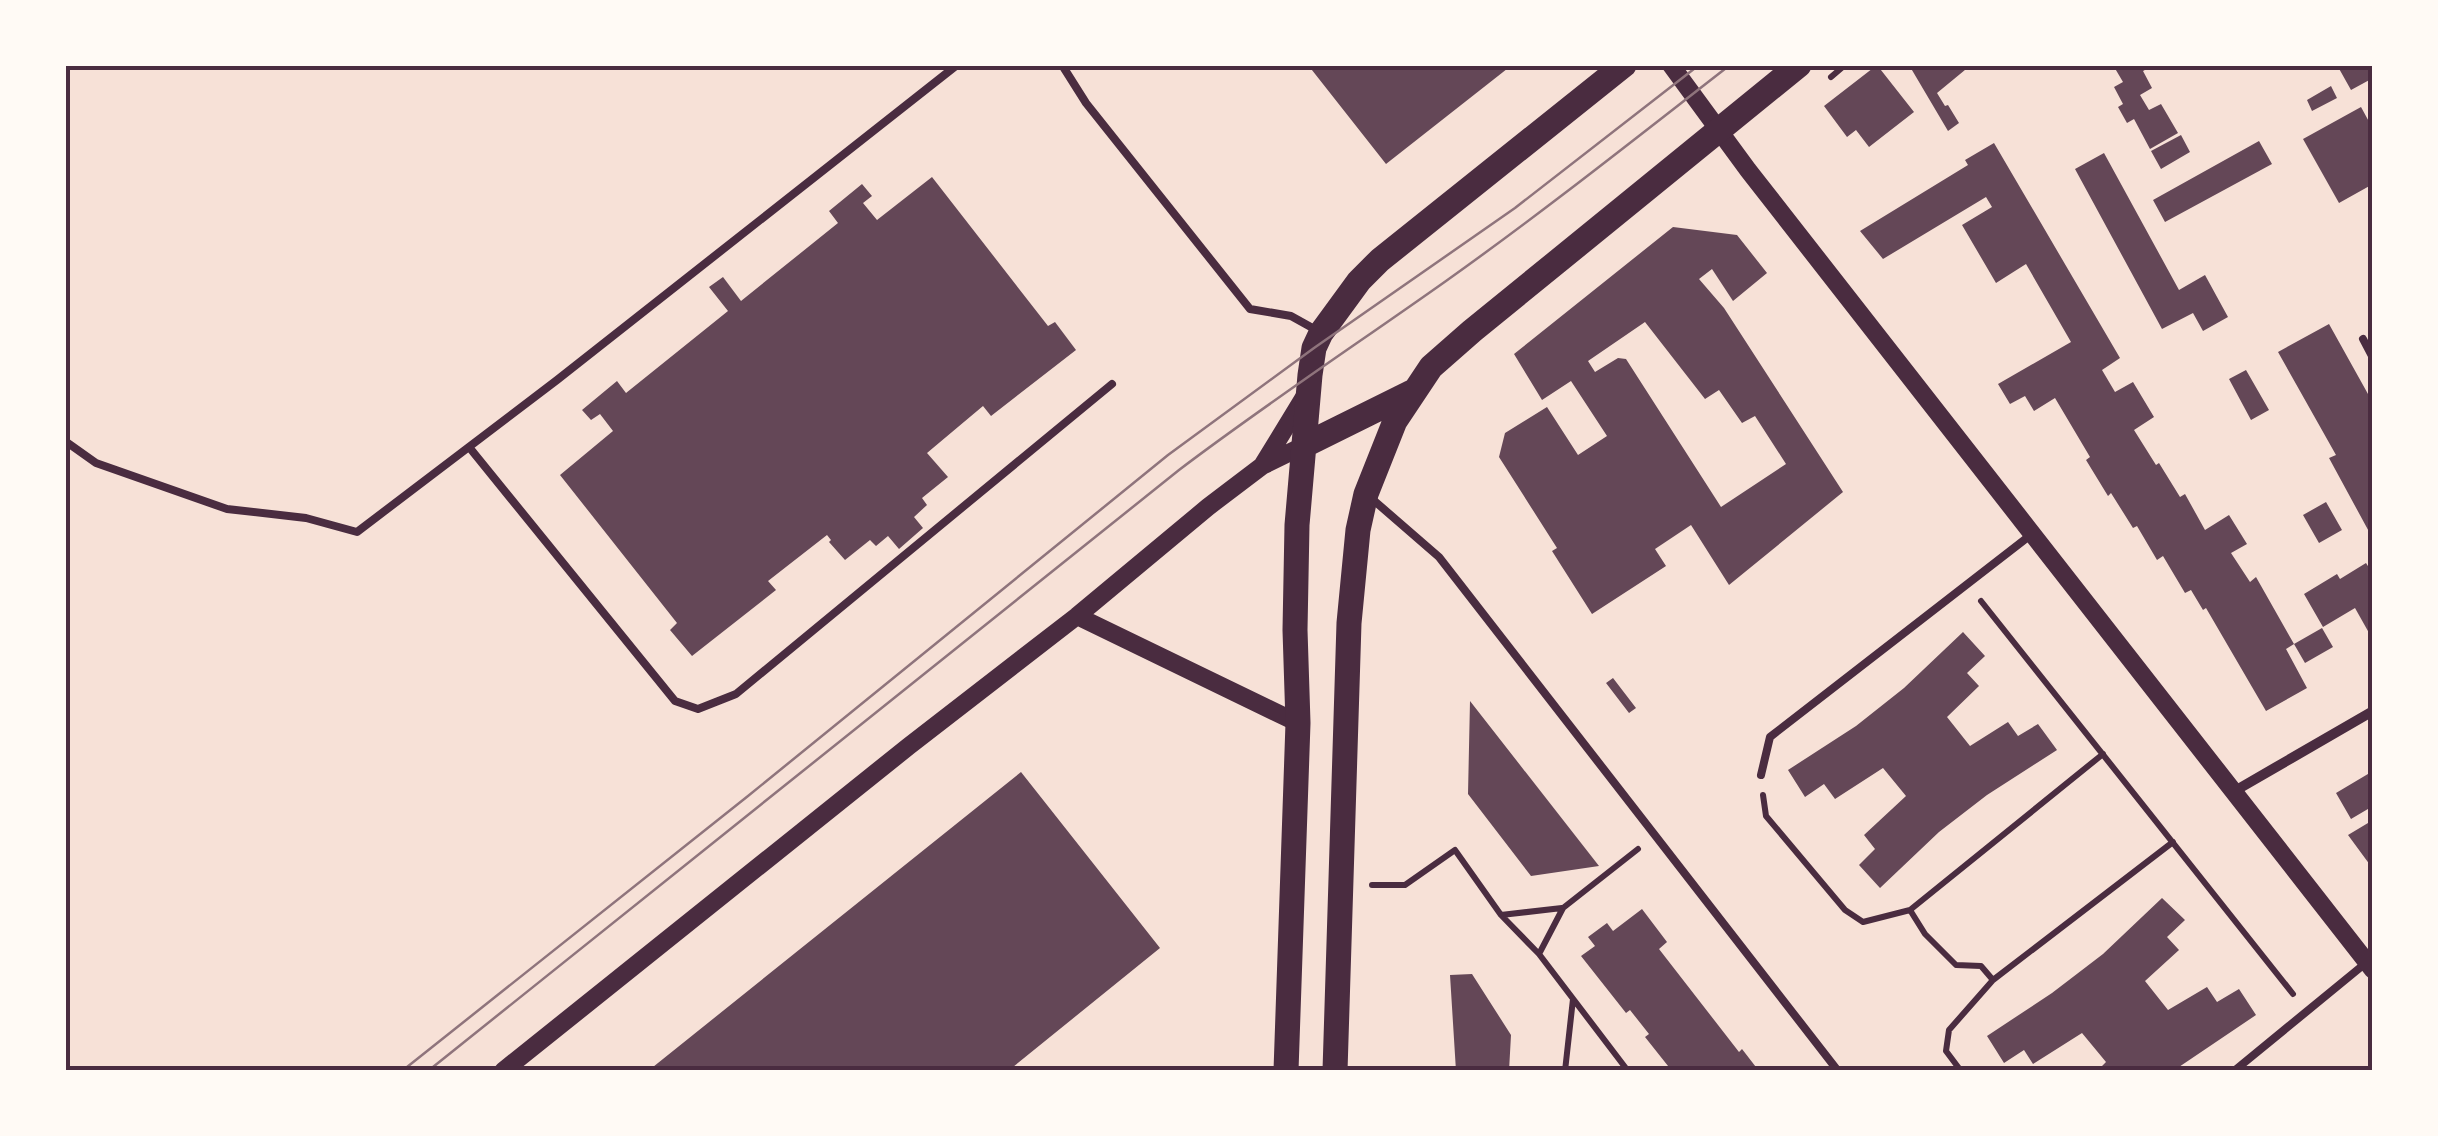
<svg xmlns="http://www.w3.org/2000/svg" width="2438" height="1136" font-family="Signika,sans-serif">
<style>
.building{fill:#644757;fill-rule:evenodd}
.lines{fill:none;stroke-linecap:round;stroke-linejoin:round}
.path{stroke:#4a2c40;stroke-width:6}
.service{stroke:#4a2c40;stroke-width:8}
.minor{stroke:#4a2c40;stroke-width:10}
.tertiary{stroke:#4a2c40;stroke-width:18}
.primary{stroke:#4a2c40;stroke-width:25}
.tram{stroke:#8f747c;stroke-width:2.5}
.neatline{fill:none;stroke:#4a2c40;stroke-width:4}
</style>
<rect width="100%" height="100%" fill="#f7e1d7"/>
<path class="building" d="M1308 65H1512L1386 164Z
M1877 65 1914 112 1869 147 1856 130 1847 137 1824 106Z
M1909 65H1971L1937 93 1945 106 1948 105 1959 123 1948 131Z
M2113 65H2154L2143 71 2152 88 2140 95 2149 110 2161 104 2178 133 2150 149 2134 119 2127 123 2118 107 2123 104 2114 87 2123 82Z
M2337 65H2373V78L2351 90Z
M2331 86 2337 98 2312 111 2307 100Z
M2361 107 2373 129V184L2339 203 2303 139Z
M2181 135 2190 152 2161 169 2151 151Z
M2259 141 2272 164 2165 222 2153 200Z
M1994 143 2120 358 2102 370 2115 392 2133 382 2154 417 2134 430 2156 465 2159 463 2180 497 2185 494 2205 530 2229 515 2247 544 2231 553 2250 582 2256 577 2294 644 2322 628 2333 647 2305 663 2294 644 2286 649 2307 688 2266 711 2206 608 2203 610 2191 590 2185 593 2163 556 2157 560 2137 526 2133 528 2111 493 2108 496 2086 460 2090 457 2055 398 2034 411 2025 396 2010 404 1998 384 2071 342 2026 264 1996 283 1962 225 1992 207 1986 197 1883 259 1860 231 1968 165 1965 160Z
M2104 153 2179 290 2205 275 2228 317 2203 331 2193 313 2162 329 2075 169Z
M932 177 1048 326 1055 322 1076 350 991 416 983 406 927 453 948 477 922 498 927 505 914 517 923 528 899 549 888 536 876 546 870 540 845 560 829 542 831 540 827 535 768 581 776 590 692 656 670 630 677 623 560 475 613 431 600 414 591 420 582 410 617 381 626 393 728 311 709 287 723 277 741 301 838 223 829 211 862 184 872 196 863 203 877 220Z
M1673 227 1737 235 1767 273 1733 301 1712 269 1699 279 1724 308 1843 492 1729 585 1691 525 1655 549 1666 566 1592 614 1552 551 1557 548 1499 457 1505 433 1547 407 1578 455 1607 436 1571 381 1542 400 1514 354ZM1645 322 1705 399 1719 390 1742 423 1755 416 1786 464 1721 507 1626 359 1618 358 1595 372 1588 361Z
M2329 324 2373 403V539L2329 458 2336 455 2278 352Z
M2246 370 2269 410 2251 420 2229 379Z
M2326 502 2342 530 2319 543 2303 515Z
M2366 563 2373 574V640L2355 608 2323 627 2304 594 2337 574 2340 579Z
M1963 632 1985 656 1967 673 1979 686 1947 717 1970 746 2008 722 2018 736 2038 724 2057 750 1987 795 1939 832 1880 888 1859 865 1875 849 1864 835 1906 796 1883 768 1835 799 1824 784 1805 797 1788 770 1856 726 1904 688Z
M1613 678 1636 708 1629 713 1606 683Z
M1470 701 1599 866 1531 876 1468 794Z
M2373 771V806L2351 819 2336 793Z
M1021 772 1160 948 1008 1071H648Z
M2373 820V869L2348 835Z
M2162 898 2185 920 2167 937 2179 950 2145 981 2168 1010 2207 987 2217 1002 2239 989 2256 1015 2173 1071H2097L2106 1062 2082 1033 2033 1064 2024 1050 2004 1063 1987 1036 2052 993 2103 954Z
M1642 909 1667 942 1659 949 1739 1052 1742 1049 1759 1071H1678L1675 1068 1672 1071 1645 1037 1649 1034 1630 1010 1626 1013 1581 956 1595 946 1588 937 1607 923 1613 931Z
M1472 974 1511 1035 1509 1071H1456L1450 975Z"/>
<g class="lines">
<path class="path" d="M1831 77 1845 65
M1981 601 2293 994
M2103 754 1910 910 1925 934 1956 965 1981 966 1993 980 2173 842
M1763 795 1766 816 1845 910 1863 922 1910 910
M1372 885H1405L1455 850 1501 915 1539 954 1628 1071
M1501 915 1562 908
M1539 954 1563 908 1638 849
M1565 1071 1573 999
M1961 1071 1946 1051 1949 1030 1993 980"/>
<path class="service" d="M1062 65 1086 103 1250 309 1291 316 1318 331
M2363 339 2373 358
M65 441 96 463 227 509 306 518 357 532 557 380 957 65
M469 447 675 701 698 709 736 694 1112 384
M1371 498 1439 557 1838 1071
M1761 775 1770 737 2032 534
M2234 1071 2367 962"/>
<path class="minor" d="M2233 792 2373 711"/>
<path class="tertiary" d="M1671 65 1748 170 2373 970
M1262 466 1306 394
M1077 616 1298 723
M503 1071 909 746 1077 616 1208 507 1262 466 1305 445"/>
<path class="primary" d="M1305 445 1412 392
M1286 1071 1298 723 1295 630 1297 525 1310 375 1314 348 1321 333 1359 281 1380 260 1624 65
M1335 1071 1349 623 1358 530 1366 494 1395 421 1431 367 1472 331 1799 65"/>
<path class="tram" d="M402 1071 748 796 1168 455 1314 348 1515 208 1699 65
M428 1071 1179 470C1266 404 1357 344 1446 281 1543 212 1636 138 1730 65"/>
</g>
<rect width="2438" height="1136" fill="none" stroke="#fffaf5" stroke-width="135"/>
<rect x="68" y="68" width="2302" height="1000" class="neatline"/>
</svg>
